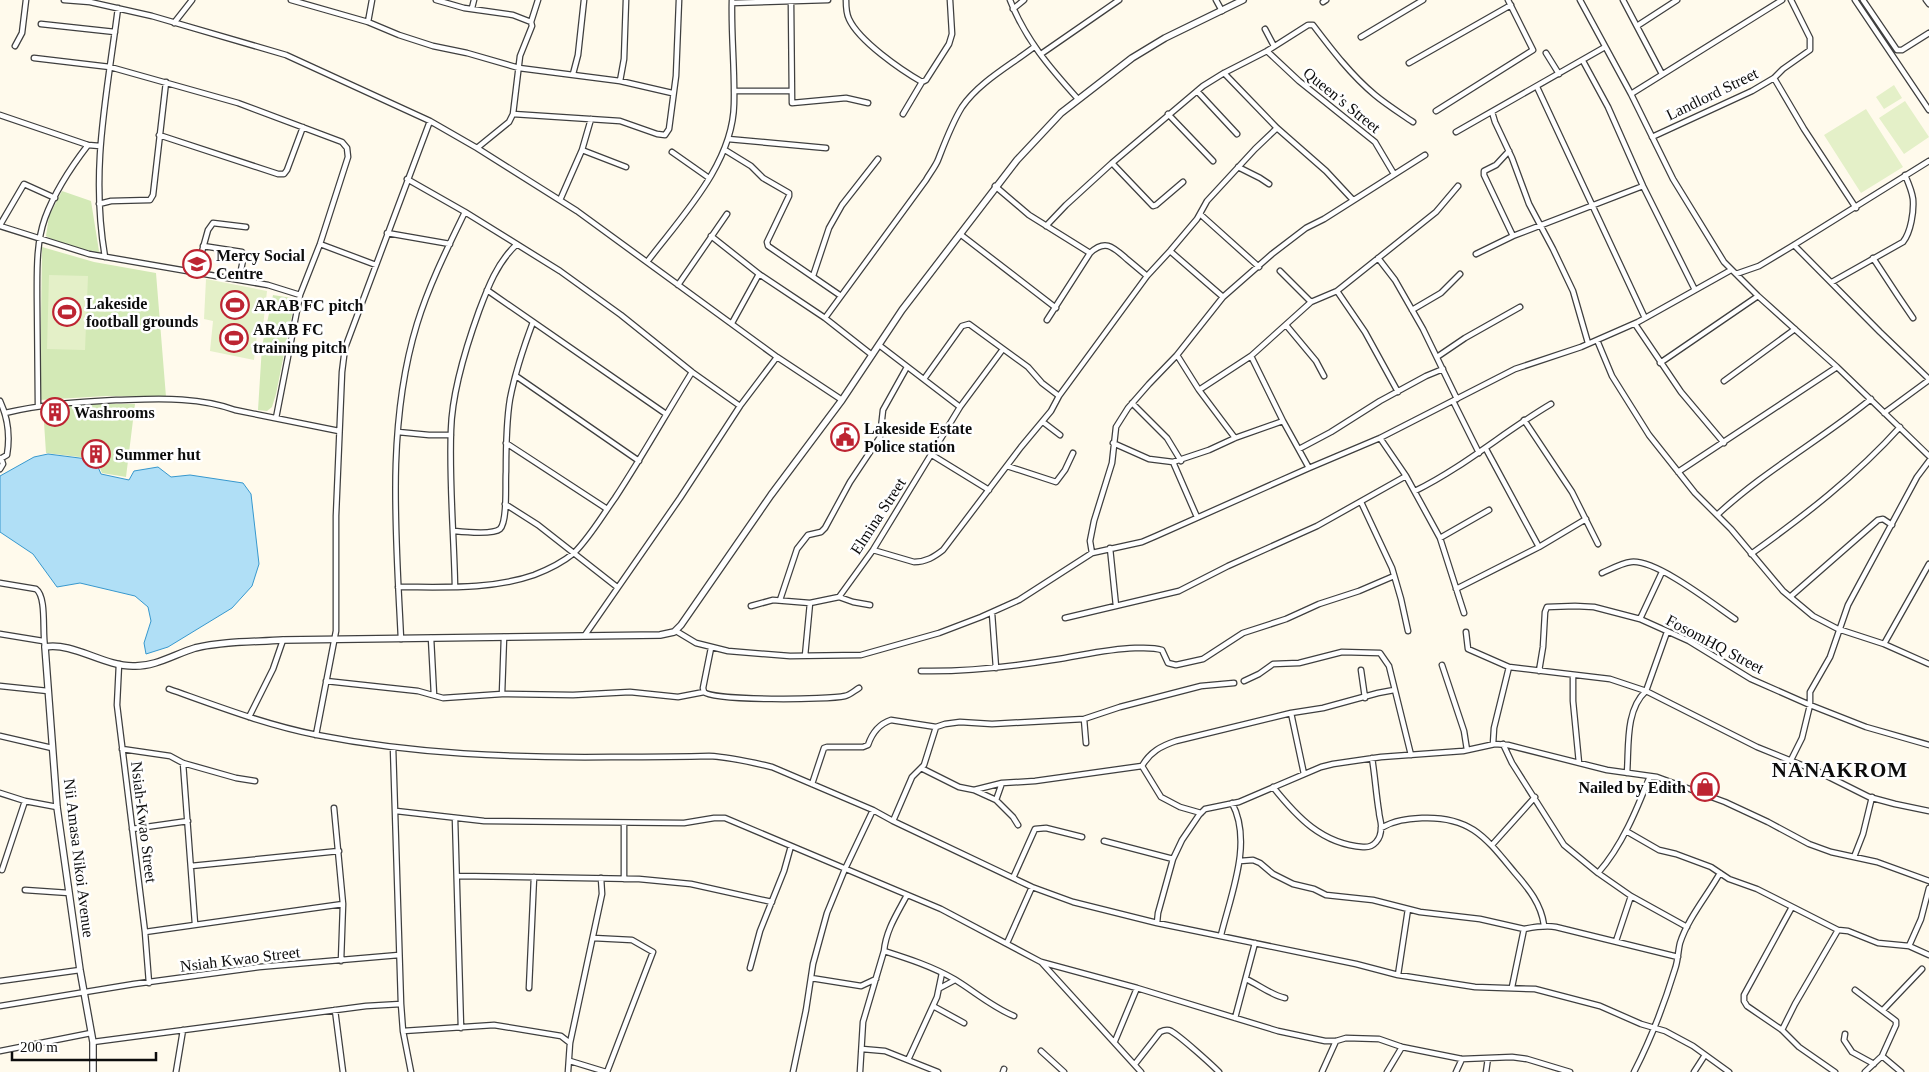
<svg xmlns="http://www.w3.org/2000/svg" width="1929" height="1072" font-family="'Times New Roman',serif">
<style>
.green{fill:#d3e9b6}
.pitch{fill:#e4f0c8}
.water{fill:#b0dff6;stroke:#3798ce}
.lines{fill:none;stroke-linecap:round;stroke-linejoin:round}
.minor-casing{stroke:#3f3f3f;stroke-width:7}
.tertiary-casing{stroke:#3f3f3f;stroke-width:8}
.minor{stroke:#fff;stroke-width:4.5}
.tertiary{stroke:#fff;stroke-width:5.5}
.labels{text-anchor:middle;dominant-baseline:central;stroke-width:5;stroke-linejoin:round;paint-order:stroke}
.street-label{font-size:16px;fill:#0c0c0c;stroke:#fff}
.poi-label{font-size:16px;font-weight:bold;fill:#0c0c0c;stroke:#fff;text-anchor:start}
.district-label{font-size:21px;font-weight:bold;letter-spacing:1px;fill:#0c0c0c;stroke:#fff}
</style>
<rect width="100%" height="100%" fill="#fffaec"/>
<path class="green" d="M62 191 91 201 99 251 105 257 71 250 46 236 49 216Z
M42 247 94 262 156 273 166 397 106 396 40 400Z
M273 295 292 298 294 304 276 394 272 407 267 411 258 410 262 346Z
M93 404H135L126 477 102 473 96 459 46 453 43 407Z"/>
<path class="pitch" d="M1894 85 1902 98 1884 109 1876 97Z
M1905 101 1929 137 1904 154 1879 118Z
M1866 109 1903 167 1861 193 1824 135Z
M49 275 88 276 85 350 47 349Z
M206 279 267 291 263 326H258L254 360 210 351 213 321 204 319Z"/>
<path class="water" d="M48 454 95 460 101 474 129 480 134 471 158 467 171 477 190 475 243 483 251 494 259 564 252 586 232 608 168 647 146 654 144 643 151 621 148 607 135 596 80 583 57 587 33 554 0 532V476L34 457Z"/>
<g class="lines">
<defs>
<path id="minor" d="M64 0 90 2 152 16 286 55 430 121 477 148 577 211 777 357 842 400
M291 0 368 22 399 35 433 46 467 53 519 68 620 81 672 93
M436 0 464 8 513 15 531 22
M846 0C846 7 846 13 849 19 859 41 901 70 922 82
M1010 0C1025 39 1050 68 1078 99
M1216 0 1222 11
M1580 0 1631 94 1673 179 1724 262 1758 296 1837 367 1929 456
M1623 0 1662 74
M1855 0 1929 110
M1863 0 1897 50H1902L1929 33
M1926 0 1929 4
M791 2 792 103 846 98 868 103
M1323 2 1326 0
M732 3 828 0
M472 8 474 0
M1013 9 1024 0
M368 22 372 0
M174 23 192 0
M41 24 115 32
M1637 26 1677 0
M1265 29 1274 46
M1361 37 1423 0
M15 46 22 33 26 0
M1267 51 1299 81 1375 142 1394 174
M1546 53 1559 74
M1041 54 1119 0
M34 58 110 67 238 103 342 142 347 148 348 157 320 244 300 295 276 418
M1583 61 1608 107 1643 186 1695 290
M1409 63 1511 5
M1224 73 1277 128 1326 171 1353 200
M573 74 578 55 584 0
M1774 78 1804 129 1856 208
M620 81 624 59 626 0
M1537 87 1645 318
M734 91H791
M1197 91 1237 134
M1631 94 1782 0
M1436 111 1533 50 1508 0
M1492 112 1495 122 1512 158 1529 204 1553 249 1573 291 1588 343
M513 114 620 121 657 134 665 135 669 129 676 76 679 0
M903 114 922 82 926 80 949 44 952 34 950 0
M1168 114 1213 161
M0 115 88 145 100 146
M1456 132 1605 47
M159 135 278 174H284L287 170 303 127
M1652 137 1752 91 1774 78 1783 69 1810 50V38L1791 0
M728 139 826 148
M477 148 509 122 513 114 520 56 532 26 531 22 538 0
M582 150 626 167
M725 150 751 166 763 178 789 193V196L767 242 768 246 841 296
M1509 151 1496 165 1484 171V175L1513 236
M672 152 709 178
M1112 163 1153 206 1156 205 1183 182
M1238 167 1260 178 1269 184
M407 179 465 212 560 271 621 315 692 372 740 406
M995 186 1029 215 1090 253
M560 200 582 150 591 119
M99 204 111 201 150 200 153 195 166 82
M1200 214 1259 267
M0 225 24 184 55 198
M0 226 89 254 268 285 300 295
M1046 226 1066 205 1112 163 1203 86 1224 73 1267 51 1308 25H1313C1332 50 1351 75 1375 95 1387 105 1400 113 1413 122
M387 233 450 244
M960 234 1056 308
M711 236 759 274 825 318 872 355
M320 244 376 265
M1794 245 1880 332 1929 379
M203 246 242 252 244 255 241 270
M1170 251 1223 297
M1476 254 1513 236 1643 186
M105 257C90 169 107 95 118 8
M1378 258 1395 280 1423 329 1457 399
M1873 258 1898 296 1913 318
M647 262C681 217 733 164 734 104 735 69 731 35 732 0
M1280 271 1311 302
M196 273 208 230 213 223 246 227
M1736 274 1759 266 1794 245 1929 161
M813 276 829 228 842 205 878 159
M1832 282 1903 242C1911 232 1914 211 1913 199 1912 191 1908 182 1905 175
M678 285 727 214
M487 290 666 414
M1337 291 1365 332 1398 392
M1412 310 1441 293 1460 274
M825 318 926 180C930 173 935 167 938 160 945 142 952 123 962 107 979 82 1011 65 1034 47
M1047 320 1090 253C1106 238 1114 248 1128 260 1134 265 1140 270 1147 276
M732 323 759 274
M1635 324 1681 392 1724 443
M1286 325 1316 361 1324 376
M1597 340 1612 376 1649 435 1695 493 1731 529 1783 591 1813 616 1838 629 1884 644 1929 664
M879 345 960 407
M1177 355 1199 390 1235 438
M1251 356 1283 421
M1437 357 1465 338 1520 307
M1660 363 1758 296
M516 376 639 461
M924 379 962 326 969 324 1028 367 1042 383 1059 396
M1724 381 1795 329
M1199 390 1251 356 1311 302 1337 291 1436 212 1458 186
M0 401C8 418 10 437 7 455L0 459
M1453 401 1479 453
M1132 403 1167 438 1181 461
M38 405C38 369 37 333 37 298 37 271 36 243 45 218 55 191 71 167 88 145
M5 413C43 404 77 402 116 400 155 399 197 396 235 410L339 431
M1884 413 1929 380
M1524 420 1572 492 1598 544
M1043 422 1060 435
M398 432 429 435H451
M1380 438 1406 476 1440 538 1464 613
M506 443 607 509
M1113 443 1149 459 1173 462
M1299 449 1331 432 1380 401 1426 376 1443 369
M1486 449 1539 547
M932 455 989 490
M1007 466 1056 482 1065 470 1073 453
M0 469 3 464 1 458
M1678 472 1837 367
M1415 491C1464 467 1505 431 1551 404
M1361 502 1392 568 1401 599 1408 631
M505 504 538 525 617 587
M1717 515C1764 471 1821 440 1871 399
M1197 517 1173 462 1209 450 1235 438 1283 421 1309 468
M454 531C464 532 493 535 500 529 508 521 505 483 506 472 506 448 506 423 510 399 515 373 524 346 533 322
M1440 538 1489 510
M1110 548 1116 606
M873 550 914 562C926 562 934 557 943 550L1021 447 1051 411 1059 396 1147 276 1170 251 1197 219 1207 201 1255 149 1277 128
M1092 553 1090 541 1094 521 1112 463 1116 427 1128 408 1149 384 1177 355 1223 297 1272 254 1306 228 1324 219 1425 155
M1751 554C1804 516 1856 476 1900 427
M1602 573C1611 569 1622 563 1631 562 1656 559 1713 604 1735 619
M0 583 36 589C47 597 42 632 45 647
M398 587C443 587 491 590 534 575 547 570 563 562 574 553 590 537 602 516 615 498 642 457 666 414 692 372
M455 587C454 535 449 482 451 430 452 392 466 347 479 311 488 287 497 263 516 245
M1456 589 1539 547 1586 519
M839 597 873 550 960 407 1003 349
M1790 597 1878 520 1883 519 1892 525
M780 600 797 549 808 535 821 532 825 528 850 482 880 437 883 410 907 367
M751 606 773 600 810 603 839 597 853 602 870 605
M992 613 996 668
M1065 618 1179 591 1228 566 1317 526 1406 476
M1640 619 1662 572
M676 631 696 643 728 651 790 656 861 655 939 633 981 617 1019 600 1092 553 1142 542 1156 536 1309 468 1380 438 1515 369 1581 347 1638 322 1731 270
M1466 632 1468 649 1509 667 1610 679 1646 691 1757 747 1819 772 1869 797 1895 804 1929 811
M0 634 43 641
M585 635 680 498 740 406 777 357
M431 638 434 695
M401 639C396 535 386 425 417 324 429 285 447 249 465 212
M1884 644 1929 564
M805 656 810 603
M119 664 117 705 145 932 149 983
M1442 665 1464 731 1467 750
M1361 670 1365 698
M921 671C965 672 1009 667 1052 660 1080 656 1105 649 1135 648 1144 648 1153 647 1162 650L1168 663 1176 665 1203 659 1243 633 1286 619 1319 604 1359 591 1394 576
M1539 671 1543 647 1545 612 1547 607 1575 606 1594 607 1640 619 1689 641 1751 679 1810 705 1866 727 1929 745
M1573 675V701L1579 763
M326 681 418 691 443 698 502 694 573 695 630 692 678 697 704 692C713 701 828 700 845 696 850 695 854 691 859 688
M1244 681 1259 674 1273 664 1299 663 1342 652 1380 653 1389 666 1411 755
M0 686 48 691
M169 689C217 706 266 725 317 735 414 754 512 758 611 757 644 757 677 757 709 756 731 757 751 762 772 767L873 810 893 821 1032 887 1073 902 1157 923 1356 964 1398 975 1475 987 1535 989 1600 1006 1641 1024 1665 1031 1693 1046 1729 1072
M704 692 703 688 711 648
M502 694 504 637
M1291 713 1304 774
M249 717 273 669 283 640
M1084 719 1086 743
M316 735 336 631V516L342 372 345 348 430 121
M0 736 52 748
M1493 744 1494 728 1509 667
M1503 744 1512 763 1564 845 1598 873C1622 846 1637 809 1650 776
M393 747 401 1004 403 1031 411 1072
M122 749 170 756 183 763 236 778 255 781
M1791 760 1802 738 1810 705V692L1830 657 1848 605 1917 477 1929 461
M183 763 195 924
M1142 766C1150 752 1161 746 1176 741L1291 713 1323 708 1378 693 1394 690
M1142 766 1161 797 1180 807 1201 813
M921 768 959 787 974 790 996 800 1013 817 1018 825
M1627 773C1629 747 1625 710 1646 691L1667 632
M812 784 824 748 827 747H863L868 745C872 733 879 724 891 720L936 727 945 724 960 722 992 724 1084 719 1120 707 1201 686 1234 683
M1273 787C1297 817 1322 844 1363 847 1374 848 1381 839 1381 828 1382 823 1379 817 1379 812 1376 794 1375 776 1372 758
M974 790 1002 783 1035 781 1142 766
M0 793 25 801 57 807
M996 800 1002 783
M334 808 343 904 341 961
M396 811 484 821 684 823 714 818H725L941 909 1041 962 1137 988 1278 1031 1325 1041H1336L1346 1038 1379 1039 1402 1047 1462 1059 1512 1057 1527 1059 1570 1072
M455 818 461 1028
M893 821 912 777 924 765 936 727
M1381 828C1395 820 1407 819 1422 818 1471 816 1486 838 1515 873 1529 889 1541 904 1544 925
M132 829 188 821
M1626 831 1659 850 1676 854 1711 867 1729 879 1757 889 1838 930 1848 931 1878 943 1909 946 1929 955
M1104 841 1173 859
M1492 845 1535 797
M1854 857 1863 834 1872 797
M1240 861 1253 860 1260 863 1273 874 1293 884 1314 889 1326 895 1373 900 1420 912 1480 919 1524 929
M191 866 339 851
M2 870 25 801
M1598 873 1631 896 1687 927
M457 876 639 879 691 884 772 902
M1013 878 1035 829 1046 828 1082 837
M624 879V823
M25 890 69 893
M1792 907 1744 995V1001L1747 1006 1782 1030 1799 1047 1835 1072
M1157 923 1158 913 1173 859 1182 840 1199 815 1205 809 1239 802 1321 767 1333 764 1381 757 1463 751 1495 744 1508 745 1607 770 1657 777 1725 802 1768 822 1809 844 1831 852 1877 862 1929 881
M145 932 343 904
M1221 935C1231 894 1253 842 1232 803
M593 938 632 940 653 952 607 1072
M1616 941 1631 896
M1007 943 1032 887
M1909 946 1921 919 1929 888
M884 951C909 959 931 966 954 979 974 991 992 1007 1014 1016
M1042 963 1141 1072
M750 968 760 931 784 871 791 846
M1398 975 1408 909
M811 978 861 986 876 979
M1246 979C1259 985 1271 995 1285 998
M0 981 80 970
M1512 987 1524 929C1535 927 1545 925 1556 927L1678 957
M529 988 534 877
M940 988 955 980
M1855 990 1896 1021V1025L1882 1056 1865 1072
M0 1006 134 984 259 967 399 955
M933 1006 964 1023
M335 1010 343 1072
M1883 1010 1922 969
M1235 1018 1255 943
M1782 1030 1795 1004 1838 930
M403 1031 494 1025 561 1036 570 1043
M1845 1034 1844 1040 1852 1052 1874 1064
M1115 1041 1137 988
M93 1042 366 1006 401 1004
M862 1049 885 1051 938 1072
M0 1051 91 1033
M1041 1051 1064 1072
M1882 1056 1901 1072
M908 1060 937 997 942 973
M570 1061 606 1072
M1135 1064 1160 1032C1164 1030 1167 1029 1171 1031 1181 1037 1210 1063 1219 1072
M176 1072 183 1030
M568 1072 570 1043 602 894 601 878
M793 1072 806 1010 813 964 827 913 845 869 873 810
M860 1072 863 1022 884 951C886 930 897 914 907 895
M1003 1072 1004 1069
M1322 1072 1336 1041
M1387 1072 1402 1047
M1456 1072 1462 1059
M1486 1072 1488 1058
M1634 1072C1651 1039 1664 1005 1675 969 1678 961 1678 951 1680 943 1688 918 1707 896 1720 873
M1694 1072 1705 1055"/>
<path id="tertiary" d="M93 1072V1042L80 970 57 807 45 647C73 642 103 666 133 666 155 667 175 654 195 648 224 641 254 642 283 640L660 635 674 632 681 625 771 495 842 400 902 310 1017 160 1061 113 1132 58 1165 38 1243 0"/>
</defs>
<use href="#minor" class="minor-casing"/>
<use href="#tertiary" class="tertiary-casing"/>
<use href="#minor" class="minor"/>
<use href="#tertiary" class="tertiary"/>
</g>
<defs>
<symbol id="school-ring" viewBox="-11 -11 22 22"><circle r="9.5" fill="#fff" stroke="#bd2432" stroke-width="1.5"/><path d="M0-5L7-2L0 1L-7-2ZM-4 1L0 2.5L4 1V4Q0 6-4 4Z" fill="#bd2432"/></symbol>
<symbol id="stadium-ring" viewBox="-11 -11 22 22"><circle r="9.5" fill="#fff" stroke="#bd2432" stroke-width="1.5"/><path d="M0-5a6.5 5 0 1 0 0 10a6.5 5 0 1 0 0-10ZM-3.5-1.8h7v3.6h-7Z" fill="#bd2432"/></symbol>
<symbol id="building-ring" viewBox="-11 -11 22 22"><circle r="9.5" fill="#fff" stroke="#bd2432" stroke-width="1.5"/><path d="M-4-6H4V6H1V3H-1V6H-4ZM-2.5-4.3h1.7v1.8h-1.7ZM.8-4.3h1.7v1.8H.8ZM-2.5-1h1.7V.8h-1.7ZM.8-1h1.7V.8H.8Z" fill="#bd2432"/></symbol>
<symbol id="civic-ring" viewBox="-11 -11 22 22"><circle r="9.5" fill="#fff" stroke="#bd2432" stroke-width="1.5"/><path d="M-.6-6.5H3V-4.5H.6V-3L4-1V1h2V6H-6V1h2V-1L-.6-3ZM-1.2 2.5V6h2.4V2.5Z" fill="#bd2432"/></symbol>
<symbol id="shop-ring" viewBox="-11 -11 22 22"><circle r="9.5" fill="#fff" stroke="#bd2432" stroke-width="1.5"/><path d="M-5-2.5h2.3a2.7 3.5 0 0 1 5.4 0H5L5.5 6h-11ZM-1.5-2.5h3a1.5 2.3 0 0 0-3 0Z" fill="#bd2432"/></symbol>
</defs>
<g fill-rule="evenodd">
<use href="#school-ring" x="181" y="248" width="32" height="32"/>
<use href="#stadium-ring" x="219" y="289" width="32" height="32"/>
<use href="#stadium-ring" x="51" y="296" width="32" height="32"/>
<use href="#stadium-ring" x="218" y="322" width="32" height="32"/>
<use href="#building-ring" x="39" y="396" width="32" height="32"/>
<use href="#civic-ring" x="829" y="421" width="32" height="32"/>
<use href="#building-ring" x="80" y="438" width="32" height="32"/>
<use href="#shop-ring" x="1689" y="771" width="32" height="32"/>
</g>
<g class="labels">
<g class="street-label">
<text transform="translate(1712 94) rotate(-26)">Landlord Street</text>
<text transform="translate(1342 100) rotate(39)">Queen’s Street</text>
<text transform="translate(878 516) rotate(-57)">Elmina Street</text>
<text transform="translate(1715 644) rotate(28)">FosomHQ Street</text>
<text transform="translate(144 822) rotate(83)">Nsiah-Kwao Street</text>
<text transform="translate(79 858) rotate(83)">Nii Amasa Nikoi Avenue</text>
<text transform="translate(240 959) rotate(-7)">Nsiah Kwao Street</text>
</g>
<g class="poi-label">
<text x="216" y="255">Mercy Social<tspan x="216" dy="18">Centre</tspan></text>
<text x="86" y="303">Lakeside<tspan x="86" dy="18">football grounds</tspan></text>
<text x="254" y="305">ARAB FC pitch</text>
<text x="253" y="329">ARAB FC<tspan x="253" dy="18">training pitch</tspan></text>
<text x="74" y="412">Washrooms</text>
<text x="864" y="428">Lakeside Estate<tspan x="864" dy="18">Police station</tspan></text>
<text x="115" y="454">Summer hut</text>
<text x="1686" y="787" text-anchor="end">Nailed by Edith</text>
</g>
<g class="district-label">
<text x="1840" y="770">NANAKROM</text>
</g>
</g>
<path d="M12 1052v8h144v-8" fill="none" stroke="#0c0c0c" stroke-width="2.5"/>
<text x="20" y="1052" font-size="15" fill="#0c0c0c" stroke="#ffffff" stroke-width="4" paint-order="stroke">200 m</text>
</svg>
